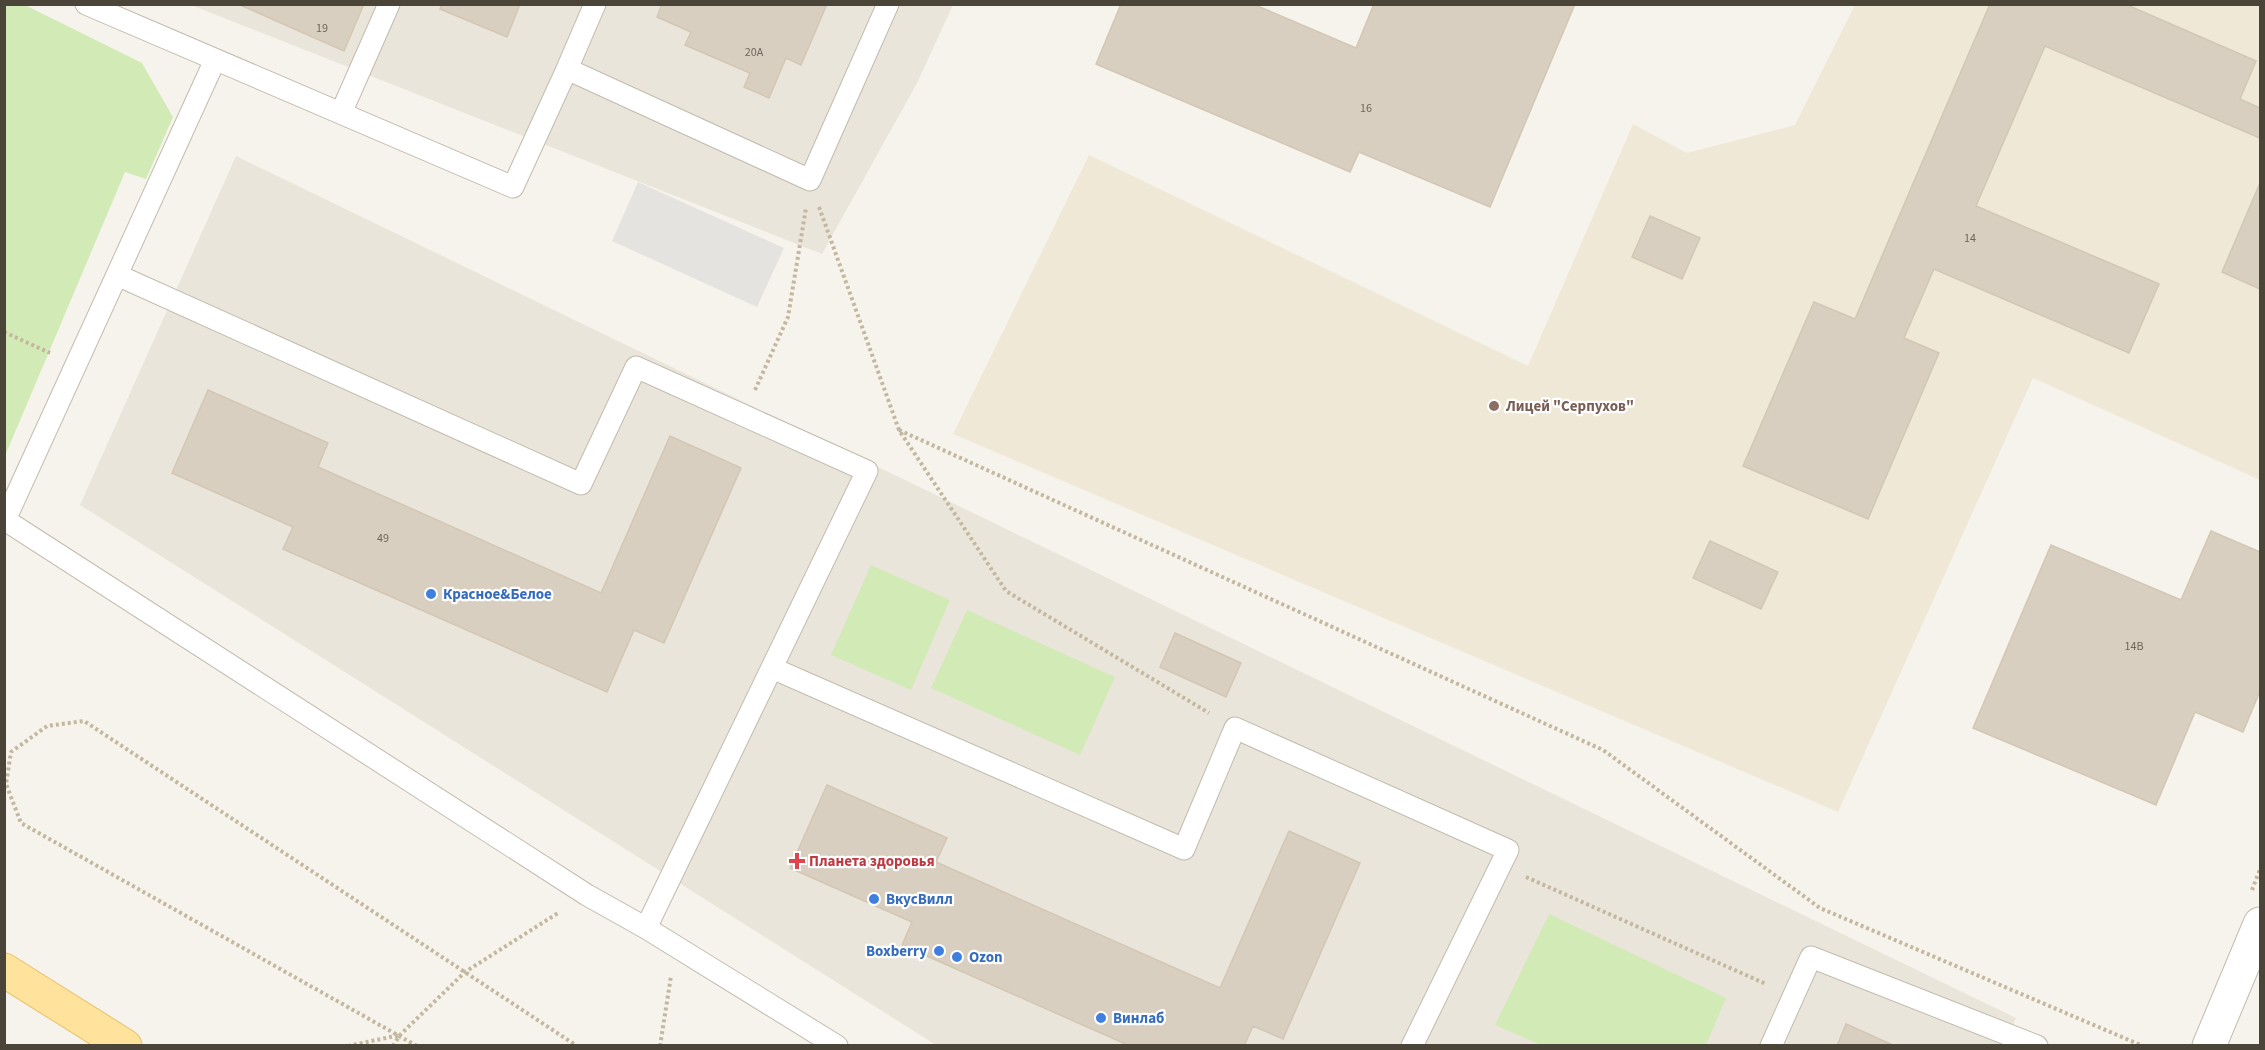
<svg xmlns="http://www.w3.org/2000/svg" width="2265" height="1050" font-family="'Source Sans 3',sans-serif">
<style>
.residential{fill:#eae5da}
.education{fill:#efe8d6}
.green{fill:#d2eab5}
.parking{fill:#e5e3e0}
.building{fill:#d8cfc1;stroke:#d3c7b4;stroke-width:1.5}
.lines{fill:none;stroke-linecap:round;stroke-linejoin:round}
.service-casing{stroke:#c2bbae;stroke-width:23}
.minor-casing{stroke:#c2bbae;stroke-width:35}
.primary-casing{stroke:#e6c16a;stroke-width:35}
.path{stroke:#c4b79f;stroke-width:4;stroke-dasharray:3 3;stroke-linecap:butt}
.service{stroke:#fff;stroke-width:21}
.minor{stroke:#fff;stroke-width:33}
.primary{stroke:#ffe39c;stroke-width:33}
.education-dot{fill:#8d6e63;stroke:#fff;stroke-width:2}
.shop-dot{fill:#3f7fe0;stroke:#fff;stroke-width:2}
.health-dot{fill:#e0444e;stroke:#fff;stroke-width:2}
.labels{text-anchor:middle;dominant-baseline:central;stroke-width:4.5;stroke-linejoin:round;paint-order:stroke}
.number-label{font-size:12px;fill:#6e675b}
.education-label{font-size:15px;font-weight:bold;fill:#785e54;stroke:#fff;text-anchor:start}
.shop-label{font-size:15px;font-weight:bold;fill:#366cbe;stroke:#fff;text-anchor:start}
.health-label{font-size:15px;font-weight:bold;fill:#be3a42;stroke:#fff;text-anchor:start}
</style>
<rect width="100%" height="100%" fill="#f6f3ec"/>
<path class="residential" d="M191 5H953L917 83 822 254Z
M236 156 2016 1018 2004 1046 936 1045 80 505Z"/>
<path class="education" d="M1855 5H2260V480L2033 378 1838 812 953 434 1089 155 1528 366 1633 124 1687 153 1795 125Z"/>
<path class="green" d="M23 4 142 63 173 117 146 179 125 172 5 456 4 5Z
M871 565 950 600 911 690 831 655Z
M967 610 1115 677 1080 755 931 688Z
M1549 914 1726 998 1706 1045H1541L1495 1025Z"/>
<path class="parking" d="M638 182 784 248 757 307 612 241Z"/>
<path class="building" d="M238 4H364L344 51Z
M442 4H520L507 37 440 9Z
M662 4H827L801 65 786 58 769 98 744 87 750 73 685 45 691 32 657 17Z
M1121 4H1253L1356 48 1374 4H1575L1490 207 1359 152 1350 172 1096 64Z
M1990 4H2125L2256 61 2240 99 2260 108V138L2045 46 1976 206 2159 284 2129 353 1934 269 1904 338 1939 353 1868 519 1743 466 1814 302 1855 319Z
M2260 183V289L2222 272Z
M1650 216 1700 238 1682 279 1632 257Z
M208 390 328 443 318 467 601 593 670 436 741 468 664 643 634 630 607 692 283 549 293 527 172 473Z
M2211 531 2260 552V691L2243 732 2195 712 2156 805 1973 728 2051 545 2181 600Z
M1710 541 1778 572 1761 609 1693 578Z
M1175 633 1241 663 1226 697 1160 667Z
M827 785 947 838 936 862 1220 988 1289 831 1360 863 1283 1039 1253 1026 1244 1046H1130L902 945 912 922 790 868Z
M1846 1024 1895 1046H1837Z"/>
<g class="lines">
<defs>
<path id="service" d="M86 4 513 187 567 69 810 180 888 4
M567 69 595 4
M341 113 389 4
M117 275 581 484 636 367 867 471 646 928 587 895 5 520 215 60
M772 668 1184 849 1235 728 1508 850 1412 1046
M646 928 837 1046
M1771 1046 1811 957 2037 1046"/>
<path id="minor" d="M2209 1046 2260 924"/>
<path id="primary" d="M4 970 125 1046"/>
</defs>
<use href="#service" class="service-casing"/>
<use href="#minor" class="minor-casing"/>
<use href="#primary" class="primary-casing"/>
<path class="path" d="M819 207 899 430 1006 591 1209 713
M4 332 50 353
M755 390 788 317 806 208
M899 430 1603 750 1820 908 2143 1046
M1526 877 1766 984
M2252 890 2260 869
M348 1046 400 1035
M393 1046 400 1035 465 972 558 913
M417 1046 21 823 6 784 11 752 47 726 84 721 577 1046
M660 1046 671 976"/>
<use href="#service" class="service"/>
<use href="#minor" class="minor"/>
<use href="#primary" class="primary"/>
</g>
<circle class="education-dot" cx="1494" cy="406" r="6"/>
<g class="shop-dot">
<circle cx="431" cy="594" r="6"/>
<circle cx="874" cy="899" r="6"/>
<circle cx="939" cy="951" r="6"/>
<circle cx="957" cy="957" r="6"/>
<circle cx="1101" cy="1018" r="6"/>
</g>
<path class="health-dot" d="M794 852h6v6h6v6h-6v6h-6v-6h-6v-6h6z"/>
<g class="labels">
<g class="number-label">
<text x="322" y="28">19</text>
<text x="754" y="52">20А</text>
<text x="1366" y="108">16</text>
<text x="1970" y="238">14</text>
<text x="383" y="538">49</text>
<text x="2134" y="646">14В</text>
</g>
<g class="education-label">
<text x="1506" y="406">Лицей "Серпухов"</text>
</g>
<g class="shop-label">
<text x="443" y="594">Красное&amp;Белое</text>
<text x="886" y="899">ВкусВилл</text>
<text x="927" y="951" text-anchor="end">Boxberry</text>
<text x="969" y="957">Ozon</text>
<text x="1113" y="1018">Винлаб</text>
</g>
<g class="health-label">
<text x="809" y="861">Планета здоровья</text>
</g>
</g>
<rect width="2265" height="1050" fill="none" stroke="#4b4439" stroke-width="12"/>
</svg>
